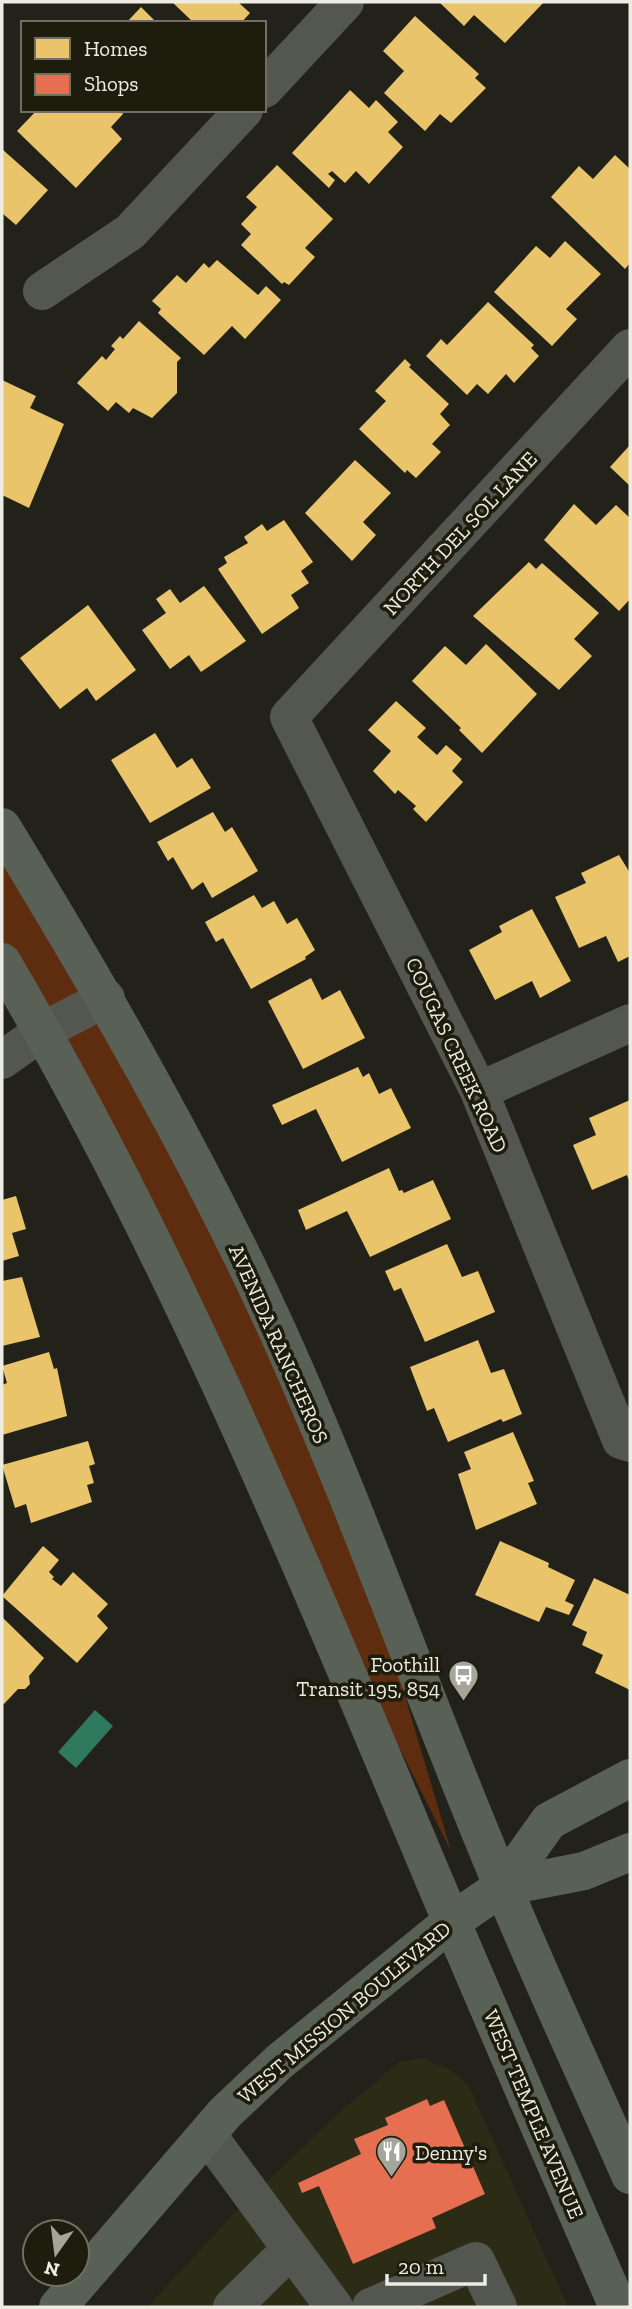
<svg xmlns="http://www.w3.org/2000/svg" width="632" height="2309" font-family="'Zilla Slab',serif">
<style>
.built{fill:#2c2b16}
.green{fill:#5e2c0f}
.water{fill:#2f7a5e}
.homes{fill:#e9c46a}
.shops{fill:#e76f51}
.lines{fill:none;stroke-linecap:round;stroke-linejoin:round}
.minor{stroke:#53574f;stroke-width:38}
.major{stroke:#596055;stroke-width:38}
.labels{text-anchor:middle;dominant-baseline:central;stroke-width:7;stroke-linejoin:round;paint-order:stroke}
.street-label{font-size:21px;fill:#ecece2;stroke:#1d1c0d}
.poi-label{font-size:21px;fill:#ecece2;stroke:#1d1c0d;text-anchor:end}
</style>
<rect width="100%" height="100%" fill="#22221a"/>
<path class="built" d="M422 2058 451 2070 468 2084 568 2307H148L233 2214 332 2119 399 2062Z"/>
<path class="green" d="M2 841 95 992 43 1021 2 947Z
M105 1013 355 1528 451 1851 323 1595 53 1035Z"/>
<path class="water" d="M95 1710 113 1726 76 1768 58 1752Z"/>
<path class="homes" d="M172 2H238L250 13 241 23H194Z
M439 2H544L505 43 474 15 464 26Z
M141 7 157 23H126Z
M415 16 479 74 475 78 486 88 451 123 440 114 425 131 384 93 404 71 383 51Z
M350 90 369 108 376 100 398 122 388 132 403 147 369 184 356 171 345 183 332 171 328 174 335 180 329 188 292 153Z
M37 110H120L123 114 111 127 122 139 76 188 17 131Z
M2 149 48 190 16 225 2 213Z
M615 155 630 169V263L625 269 551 197 579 166 593 179Z
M277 165 333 219 305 248 315 257 289 285 284 282 282 284 241 245 251 234 241 224 257 207 246 197Z
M565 241 601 274 566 309 577 319 552 346 494 292 536 246 550 258Z
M217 260 258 295 266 286 281 300 245 339 232 326 204 355 158 313 161 309 152 301 177 275 186 283 204 263 209 268Z
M488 302 534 345 531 348 539 356 514 383 506 374 488 394 477 384 467 395 426 356 441 339 447 345Z
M139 321 181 358 177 362V393L152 418 133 408 129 413 116 402 108 411 77 383 102 356 106 360 115 349 111 346 120 336 123 339Z
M405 359 411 365 409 367 449 404 440 414 450 425 432 444 441 452 416 478 407 470 405 473 359 429 386 401 375 391Z
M2 380 36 396 30 408 64 424 29 508 2 495Z
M630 445V486L610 467Z
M355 460 391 493 363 522 376 535 352 561 305 513Z
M574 504 596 525 616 505 630 518V599L619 611 544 540Z
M284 520 313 562 301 571 309 583 291 595 299 608 262 634 218 569 227 563 224 557 248 543 244 537 262 524 267 531Z
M529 562 536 569 542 563 599 613 574 639 592 656 559 690 473 616Z
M204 586 246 641 201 672 189 655 170 669 142 630 166 613 156 599 170 589 180 603Z
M88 605 136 670 96 701 87 688 60 709 20 658Z
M486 644 537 694 482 753 459 730 461 728 412 681 445 646 466 665Z
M396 701 426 728 417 737 437 755 446 745 462 759 452 771 463 782 426 822 413 809 416 806 398 790 395 794 373 771 391 751 368 730Z
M155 733 177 768 192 758 211 788 150 823 111 760Z
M213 812 225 832 232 827 258 871 212 898 203 882 192 890 173 857 168 861 157 842Z
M619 855 630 873V956L618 962 606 936 579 948 555 897 586 883 581 873Z
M254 895 262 908 274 901 287 924 297 918 315 950 305 957 306 959 251 989 223 938 216 942 205 922Z
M532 909 571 981 540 998 532 981 495 1000 469 950 502 932 499 926Z
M311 978 322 1000 340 990 365 1038 303 1069 268 1001Z
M358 1067 363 1077 369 1073 379 1094 391 1088 411 1128 342 1162 316 1109 282 1125 272 1105Z
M630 1100V1183L627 1175 592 1190 573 1145 596 1135 589 1118Z
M389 1168 399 1191 402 1190 404 1193 433 1180 451 1219 370 1257 347 1211 306 1230 298 1210Z
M16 1196 26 1229 12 1233 19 1256 2 1261V1200Z
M447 1244 462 1277 478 1271 495 1312 425 1342 401 1288 394 1291 385 1271Z
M22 1277 40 1337 2 1346V1281Z
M478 1340 491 1373 504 1369 522 1414 503 1422 501 1419 448 1442 434 1408 427 1411 410 1367Z
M49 1352 54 1369 57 1368 67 1416 2 1435V1385L7 1383 2 1366Z
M513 1432 534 1481 528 1483 537 1504 476 1530 458 1474 471 1469 464 1452Z
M88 1441 95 1464 89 1466 94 1483 87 1485 92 1502 31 1523 26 1504 15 1508 2 1465Z
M500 1541 549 1563 548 1567 575 1580 565 1601 574 1605 569 1615 546 1607 539 1622 475 1595Z
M43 1546 59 1560 49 1572 54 1577 52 1579 61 1586 73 1572 108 1604 97 1616 108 1628 77 1663 2 1596Z
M594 1578 630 1595V1690L595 1673 603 1655 582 1645 587 1632 572 1625Z
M2 1617 44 1658 29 1676 30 1684 25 1689H18L4 1704 2 1702Z"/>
<path class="shops" d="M427 2099 430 2106 444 2100 485 2194 432 2218 436 2228 353 2264 319 2186 302 2193 298 2183 361 2154 354 2139 388 2125 385 2118Z"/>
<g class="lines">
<path class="minor" d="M264 89 345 2
M42 291 130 232 244 110
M630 348 289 717 479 1091 621 1440 630 1443
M2 1060 43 1031 106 998
M479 1091 630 1023
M207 2134 334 2307
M232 2307 291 2249
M371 2307 476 2261 498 2307"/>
<path class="major" d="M2 827C102 991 198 1157 278 1332 360 1514 425 1703 503 1887 543 1984 588 2079 630 2175
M2 962C168 1243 295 1548 421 1849 485 2002 552 2155 618 2307
M502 1887 584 1871 630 1852
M58 2307 225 2113 279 2062 451 1922 502 1887 549 1821 630 1778"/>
</g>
<defs>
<symbol id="bus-pin" viewBox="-11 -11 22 30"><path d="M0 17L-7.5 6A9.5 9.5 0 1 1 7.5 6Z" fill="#a5a59c" stroke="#1d1c0d"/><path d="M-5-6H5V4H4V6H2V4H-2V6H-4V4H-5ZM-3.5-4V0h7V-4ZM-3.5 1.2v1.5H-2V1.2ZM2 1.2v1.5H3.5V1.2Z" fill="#fff"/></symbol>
<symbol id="restaurant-pin" viewBox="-11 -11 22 30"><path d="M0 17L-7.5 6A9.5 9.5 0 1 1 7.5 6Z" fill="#a5a59c" stroke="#1d1c0d"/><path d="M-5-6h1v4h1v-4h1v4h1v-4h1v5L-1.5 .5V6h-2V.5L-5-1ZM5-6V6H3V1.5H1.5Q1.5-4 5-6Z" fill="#fff"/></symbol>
</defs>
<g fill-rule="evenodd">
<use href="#bus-pin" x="446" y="1658" width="35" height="47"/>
<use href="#restaurant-pin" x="374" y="2134" width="35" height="47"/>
</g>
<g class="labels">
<g class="street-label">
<text transform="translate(460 533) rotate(-47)">NORTH DEL SOL LANE</text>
<text transform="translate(457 1055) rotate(65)">COUGAS CREEK ROAD</text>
<text transform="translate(279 1344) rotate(66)">AVENIDA RANCHEROS</text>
<text transform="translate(344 2012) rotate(-40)">WEST MISSION BOULEVARD</text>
<text transform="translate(534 2114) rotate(67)">WEST TEMPLE AVENUE</text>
</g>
<g class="poi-label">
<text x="440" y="1664">Foothill<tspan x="440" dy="24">Transit 195, 854</tspan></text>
<text x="415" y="2152" text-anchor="start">Denny's</text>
</g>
</g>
<rect width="632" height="2309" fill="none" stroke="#ecece2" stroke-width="7"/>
<rect x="21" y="21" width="245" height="91" fill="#1d1c0d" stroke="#706f62" stroke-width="2"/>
<rect x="35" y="38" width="35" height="21" fill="#e9c46a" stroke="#706f62" stroke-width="2"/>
<text x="84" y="56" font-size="21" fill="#ecece2">Homes</text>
<rect x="35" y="74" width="35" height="21" fill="#e76f51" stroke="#706f62" stroke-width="2"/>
<text x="84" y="91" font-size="21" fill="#ecece2">Shops</text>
<g transform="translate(56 2253) rotate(194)"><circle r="33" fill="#1d1c0d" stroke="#706f62" stroke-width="2"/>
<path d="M0-5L12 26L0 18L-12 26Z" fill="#a5a59c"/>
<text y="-10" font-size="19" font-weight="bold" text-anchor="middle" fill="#ecece2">N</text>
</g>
<path d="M387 2274v10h98v-10" fill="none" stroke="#ecece2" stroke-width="3.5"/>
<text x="398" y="2274" font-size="21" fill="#ecece2" stroke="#1d1c0d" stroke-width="5" paint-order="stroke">20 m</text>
</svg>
